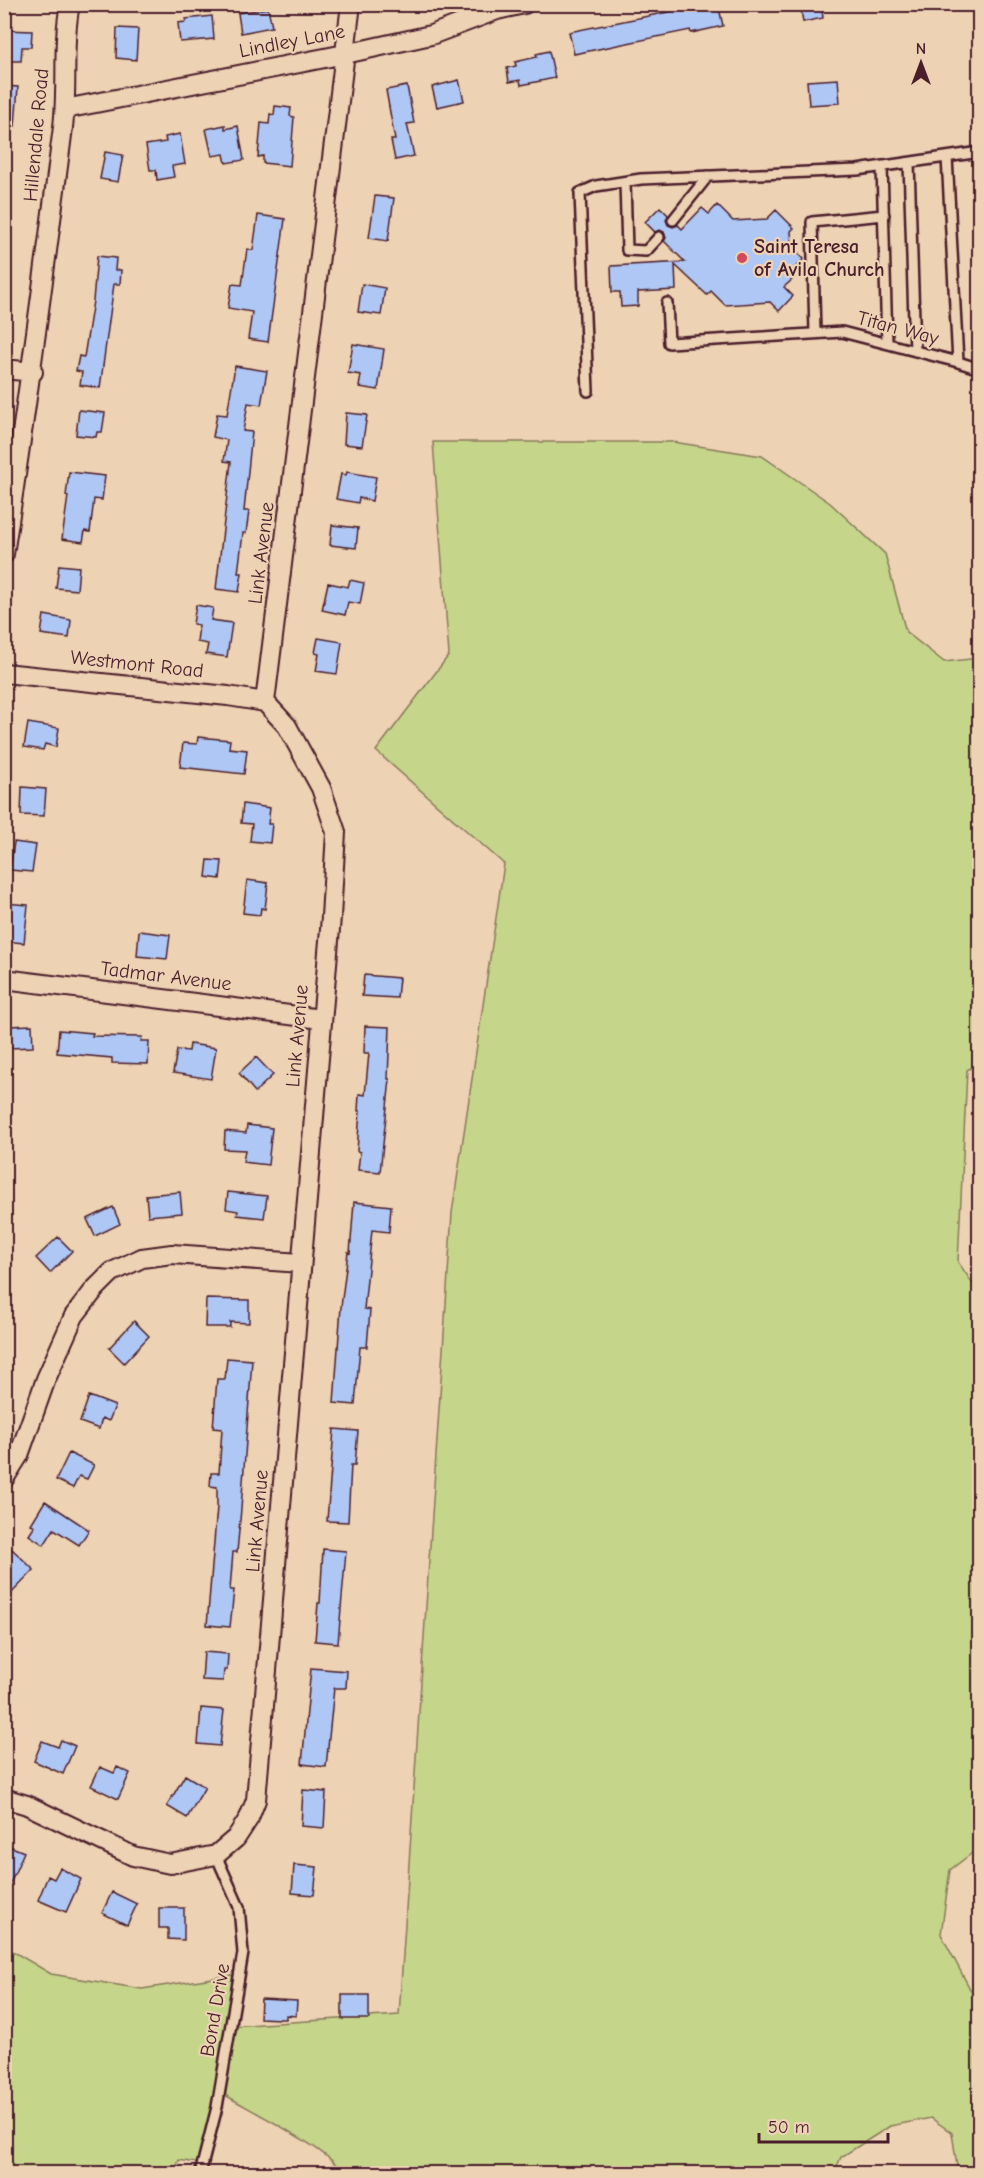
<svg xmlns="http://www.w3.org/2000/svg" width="984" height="2178" font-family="'Comic Neue',sans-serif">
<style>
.green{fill:#c5d58a;stroke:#887a5a;stroke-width:1.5}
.building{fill:#afc7f5;stroke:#4a1f2b;stroke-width:1.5}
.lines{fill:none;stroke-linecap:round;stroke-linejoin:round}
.service-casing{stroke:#4a1f2b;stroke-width:14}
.minor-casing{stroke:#4a1f2b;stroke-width:22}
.service{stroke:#edd2b4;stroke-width:9}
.minor{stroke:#edd2b4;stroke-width:18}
.poi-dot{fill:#d1495b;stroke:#edd2b4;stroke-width:2}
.labels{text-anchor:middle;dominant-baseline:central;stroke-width:4.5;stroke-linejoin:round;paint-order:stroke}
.street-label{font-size:20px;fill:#4a1f2b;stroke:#edd2b4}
.poi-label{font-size:20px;font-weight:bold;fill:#4a1f2b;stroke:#edd2b4;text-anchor:start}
</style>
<rect width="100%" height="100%" fill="#edd2b4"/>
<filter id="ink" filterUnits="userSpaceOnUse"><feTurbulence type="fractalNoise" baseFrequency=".0167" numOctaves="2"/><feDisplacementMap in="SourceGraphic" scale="12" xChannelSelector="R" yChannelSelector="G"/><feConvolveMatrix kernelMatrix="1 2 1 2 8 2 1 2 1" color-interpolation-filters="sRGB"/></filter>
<g filter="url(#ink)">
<path class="green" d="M433 442H673L762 456 830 503 885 554 906 632 944 662 979 658 980 1063 967 1070 958 1262 980 1294V1847L950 1870 941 1934 979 2006V2173H958L952 2133 931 2118 890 2126 841 2157 834 2173H342C333 2151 244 2107 220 2092L202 2164 179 2160 174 2174 5 2173 4 1946 51 1974 142 1989 239 1974 231 2026 399 2015 452 1213 504 864 376 751 449 655Z"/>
<path class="building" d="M806 4H821L823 18 803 22 801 9 807 8Z
M703 5 704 11 719 8 723 26 691 33 690 30 574 54 569 32Z
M268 8 272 27 241 33 238 13Z
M212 16 214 39 180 42 178 23 186 22V19Z
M117 28 138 29 136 60 116 58Z
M4 30 32 31 31 47H22L21 61H4Z
M549 51 555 78 521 85 520 80 509 82 507 68 516 66 515 62 537 57 536 54Z
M838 79 840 103 809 105 807 81Z
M459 80 464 101 437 107 432 87Z
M4 86 18 87 15 126H4Z
M407 86 414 123 407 124 414 156 395 160 391 140H395L386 90Z
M275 106 291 108 290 116 294 117 290 166 263 163V156L258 157 261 123 269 124 270 114 274 115Z
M225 125V129L238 126 244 160 226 163 224 154 212 156 206 129Z
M180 134 185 164 172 166 174 177 157 180 156 170H150L146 145 166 142 165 137Z
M105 152 123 155 118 182 100 179Z
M375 196 394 198 388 241 369 238Z
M717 205 733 221 767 219 776 210 794 228 791 231 792 247 804 259 793 270 794 278 784 287 793 296 779 311 770 302 725 305 711 291 707 295 675 265 676 290 638 292V306L621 307 620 292H612L611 266 685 262 664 241 666 238 664 232 660 230 655 232 645 222 660 207 668 215 666 220 668 225 673 227 678 225 682 229 702 208 709 214Z
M258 215 285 219 268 342 248 339 252 312 228 308 232 284 242 285 247 249 253 250Z
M97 256 116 258 115 270H121L120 284H114L100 388 80 385 82 372 76 371 79 356 84 357 93 301Z
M362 284 385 288 381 315 358 312Z
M353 344 384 349 378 390 359 387 361 375 348 373Z
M235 366 267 371 261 405 248 403 243 431 252 432 244 511H249L246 533H243L238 573H242L239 592 216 589 231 462 224 461 227 440 213 437 217 414 227 415Z
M79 410 105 413 102 432H97L96 437 76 435Z
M346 413 367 415 362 446 344 444Z
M69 472 105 476 102 500 94 499 90 532 85 531 83 542 62 539 68 496H66Z
M347 472 376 477 372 501 359 498 358 503 336 499 341 474 346 475Z
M332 525 358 528 356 548 330 545Z
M59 565 79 567 77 590 56 588Z
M350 580 364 583 360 604 348 602 345 615 322 610 328 583 348 587Z
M196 605 213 608 211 620 232 623 227 657 206 654 208 644 197 642 199 625 193 624Z
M44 615 71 620 69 638 41 634Z
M318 638 342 642 337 674 316 671 319 654 315 653Z
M28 723 59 728 56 747 45 744 43 750 24 747Z
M198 737 230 740 229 748 247 750 244 774 180 767 183 743 197 744Z
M22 787 46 789 44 816 21 815Z
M243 804 270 808 268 824H272L270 843 250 841 252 824 241 823Z
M14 842 36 845 32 872 10 870Z
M208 860 222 861 220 879 206 877Z
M247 880 268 883 265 909 261 908 260 915 243 913Z
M5 903 28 905 24 943 4 941Z
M139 931 170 935 167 959 137 956Z
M364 975 399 978 397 998 362 996Z
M32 1025 33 1047 9 1048V1026Z
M365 1026 390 1027 388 1079H390L380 1172 358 1170 360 1152 357 1151 360 1111H358L359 1094 365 1095 369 1053H364Z
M59 1030 93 1033 92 1036 142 1037 141 1041H149L148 1064 112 1063V1058L57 1053Z
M190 1044 216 1048 211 1079 173 1073 177 1050 189 1051Z
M256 1057 273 1075 255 1092 239 1073Z
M247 1125 272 1128 268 1165 243 1162 245 1150 224 1149 225 1131 246 1133Z
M180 1192 182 1213 148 1216 146 1195Z
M228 1192 267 1196 264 1218 237 1215 238 1211 226 1209Z
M354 1202 391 1206 389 1232 372 1230 364 1309 370 1310 367 1347H360L355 1405 334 1403 341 1307 348 1252 350 1253Z
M113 1207 120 1224 95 1236 87 1219Z
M58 1237 72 1251 50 1273 36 1258Z
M206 1299 249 1300V1323L230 1322V1327H205Z
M134 1321 149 1336 124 1363 109 1348Z
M227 1358 252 1360 241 1509 237 1552H233L230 1590H234L230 1627 207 1625 217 1507V1487L210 1486 211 1473H219L222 1429 213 1428 217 1379H225Z
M89 1396 115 1406 109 1421 102 1418 99 1429 80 1422Z
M334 1429 358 1431 355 1465H351L348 1522 327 1521Z
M69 1453 94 1465 87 1479 79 1476 73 1488 56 1480Z
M45 1501 89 1530 79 1545 54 1529 44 1545 29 1535 35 1526 31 1524Z
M12 1549 34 1570 4 1601V1557Z
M323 1549 346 1551 338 1643 315 1641 318 1603H320Z
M204 1652 228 1654 227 1670H224L223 1681 202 1680Z
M311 1668 347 1671 346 1688H334L326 1767 302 1764Z
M201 1708 224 1710 220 1746 198 1744Z
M61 1740 75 1746 63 1774 34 1761 42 1741 58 1747Z
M100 1767 114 1773 117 1767 130 1773 118 1799 91 1786Z
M185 1775 205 1787 187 1818 167 1806Z
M303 1790 326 1792 324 1828 301 1826Z
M4 1844 24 1852 4 1897Z
M294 1865 317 1867 314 1895 292 1893Z
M60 1868 81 1879 66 1912 38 1900 48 1876 54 1879Z
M112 1892 137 1904 127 1925 102 1913Z
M159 1908H184V1940L168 1939V1928H159Z
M342 1995H369V2019H342Z
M261 1999 297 2001 296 2016 286 2015V2019H281L260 2018Z"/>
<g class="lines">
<defs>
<path id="service" d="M947 157 958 362
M909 163 915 351
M882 166 887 343
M625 182 627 250 646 251 659 237
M673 220 708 176
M667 303 669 343 842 332 958 362 980 369
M815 333 812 222 884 215
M588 391 580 193 596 186 641 179 857 170 980 152
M200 2174 217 2107 243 1953 239 1907 216 1855"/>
<path id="minor" d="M65 109 345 54 431 35 497 10 524 4
M4 369 33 372
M4 554C26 412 45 269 63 127 68 86 62 45 70 4
M4 673 228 696 265 702
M4 979 321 1019
M4 1479 19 1455 46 1379 74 1316 95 1289 112 1272 142 1258 172 1254 301 1263
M4 1798 27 1805 133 1856 170 1864 216 1855 236 1838 249 1818 256 1800 331 917 336 832 321 788 287 726 265 702 351 4"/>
</defs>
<use href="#service" class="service-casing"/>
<use href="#minor" class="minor-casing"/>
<use href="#service" class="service"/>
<use href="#minor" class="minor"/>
</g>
</g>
<circle class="poi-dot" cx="742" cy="258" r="6"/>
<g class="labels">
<g class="street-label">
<text transform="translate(292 41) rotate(-11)">Lindley Lane</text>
<text transform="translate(36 135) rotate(-85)">Hillendale Road</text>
<text transform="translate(898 328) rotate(15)">Titan Way</text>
<text transform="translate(261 553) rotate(-83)">Link Avenue</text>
<text transform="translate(137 664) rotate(6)">Westmont Road</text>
<text transform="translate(166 976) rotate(7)">Tadmar Avenue</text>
<text transform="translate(297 1036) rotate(-85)">Link Avenue</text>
<text transform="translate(257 1521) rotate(-85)">Link Avenue</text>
<text transform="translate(215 2010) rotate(-80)">Bond Drive</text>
</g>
<g class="poi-label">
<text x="754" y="246">Saint Teresa<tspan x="754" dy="23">of Avila Church</tspan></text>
</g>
</g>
<rect width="984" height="2178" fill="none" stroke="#edd2b4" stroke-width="24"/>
<rect x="12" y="12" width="960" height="2154" fill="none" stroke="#4a1f2b" stroke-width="2" filter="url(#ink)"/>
<g transform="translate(921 63)" stroke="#edd2b4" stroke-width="4.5" paint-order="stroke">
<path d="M0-4.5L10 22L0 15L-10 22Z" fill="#4a1f2b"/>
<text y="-9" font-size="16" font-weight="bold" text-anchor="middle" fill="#4a1f2b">N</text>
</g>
<path d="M759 2133v9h129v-9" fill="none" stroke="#4a1f2b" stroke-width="3"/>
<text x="768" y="2133" font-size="18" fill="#4a1f2b" stroke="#edd2b4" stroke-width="4.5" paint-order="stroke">50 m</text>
</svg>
